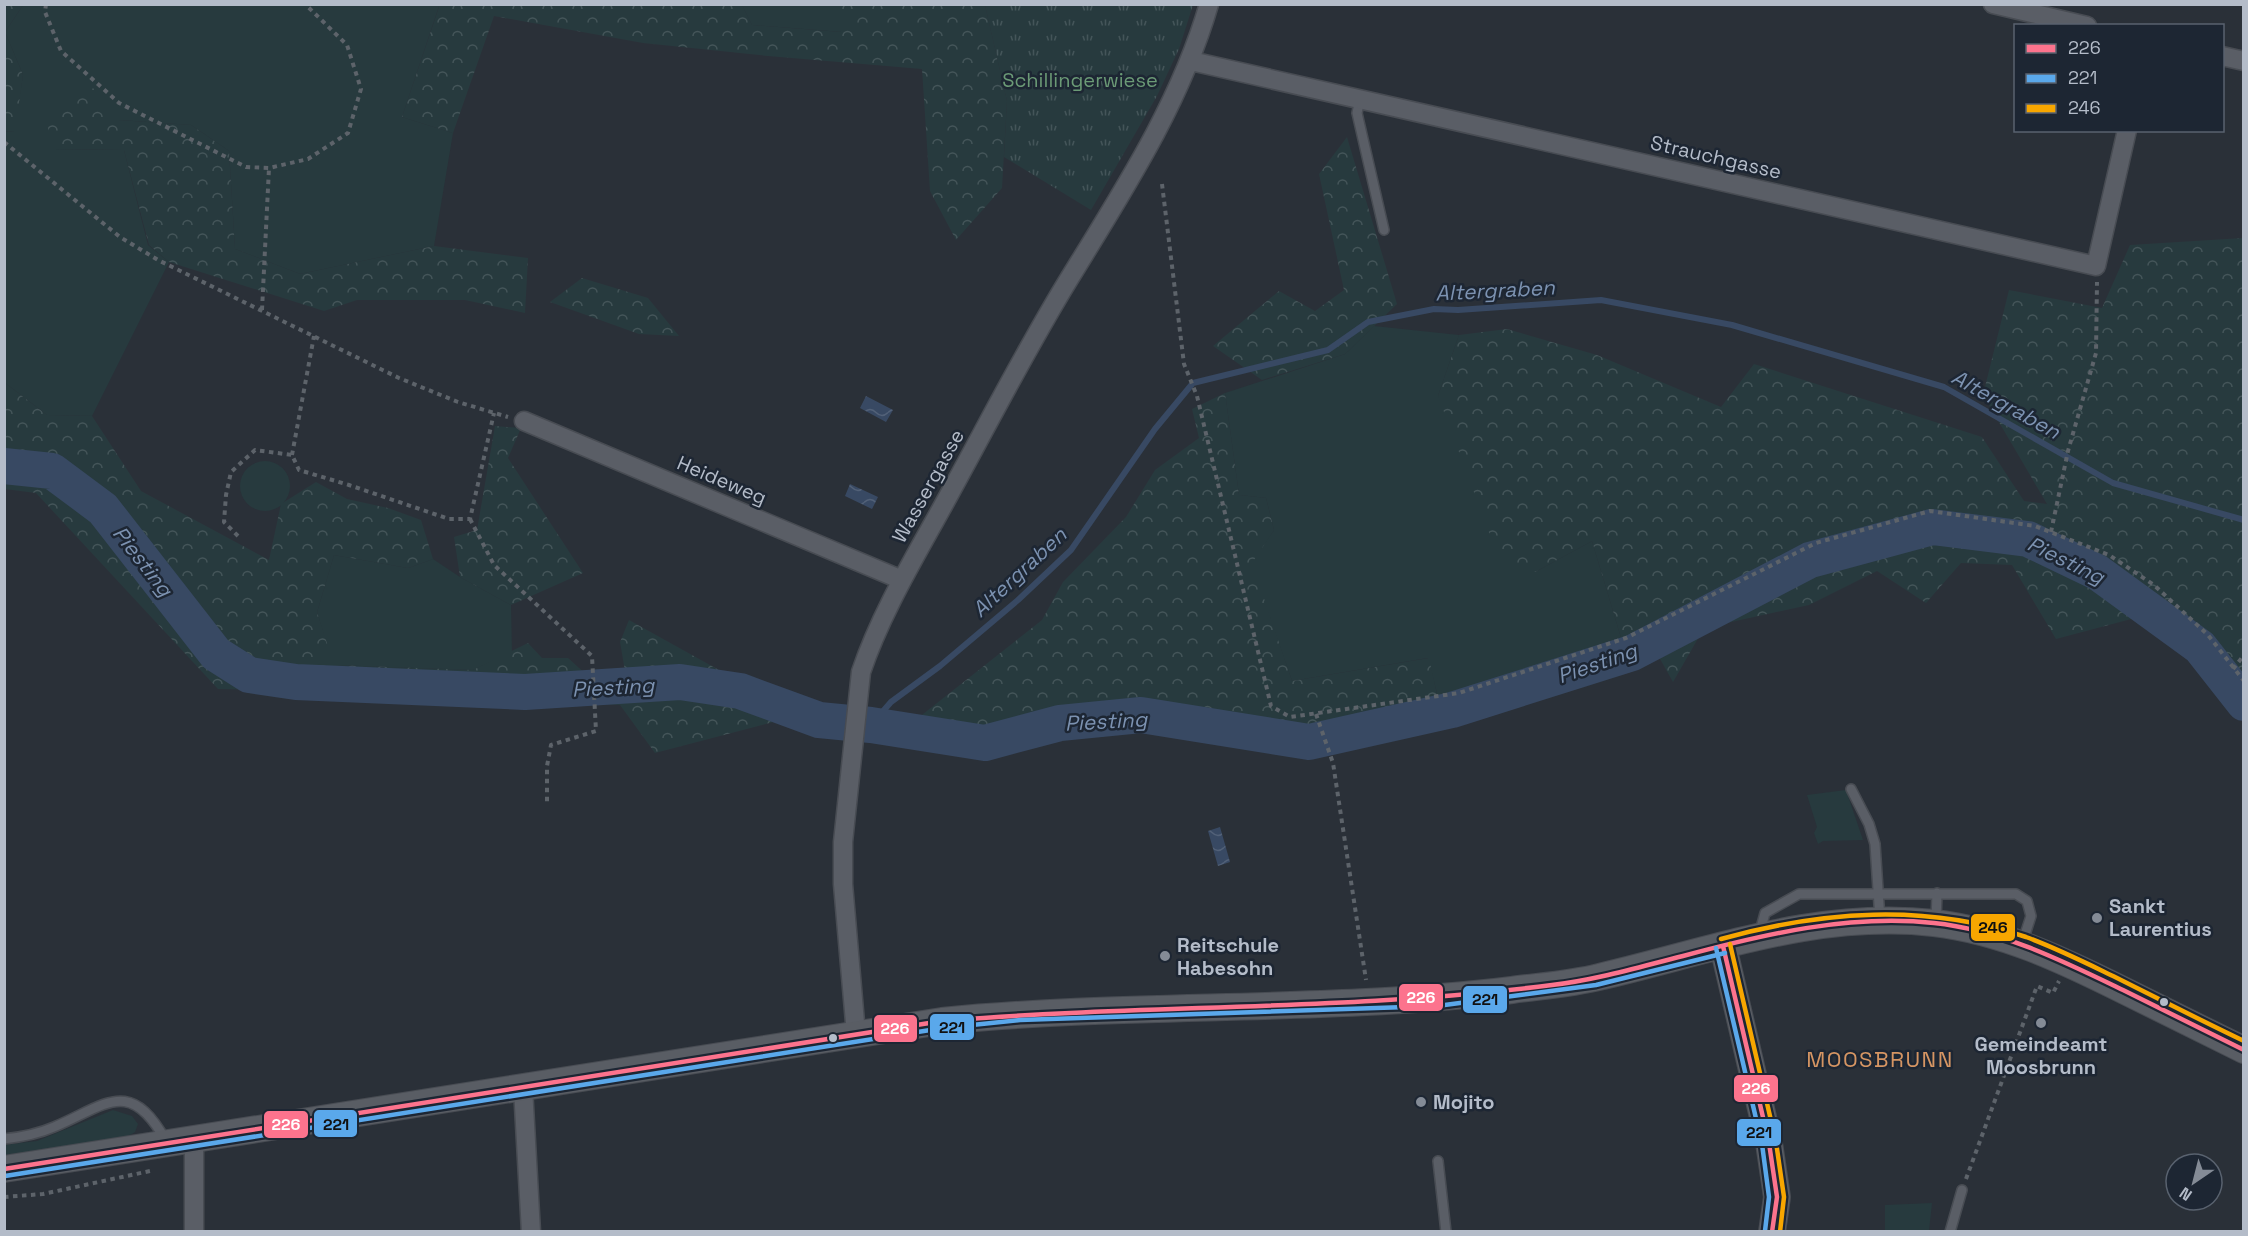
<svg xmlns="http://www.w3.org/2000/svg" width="2248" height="1236" font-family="'Space Grotesk',sans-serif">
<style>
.grass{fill:#273a3e}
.forest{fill:url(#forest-crowns)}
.park{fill:url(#park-tufts)}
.water{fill:url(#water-waves)}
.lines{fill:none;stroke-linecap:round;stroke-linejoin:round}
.stream{stroke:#384963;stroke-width:6}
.river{stroke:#384963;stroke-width:36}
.service-casing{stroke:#484c53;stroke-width:12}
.minor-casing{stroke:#484c53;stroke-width:21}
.secondary-casing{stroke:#484c53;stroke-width:28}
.path{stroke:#5d636a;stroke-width:4;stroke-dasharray:4.5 4.5;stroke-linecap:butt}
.service{stroke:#5a5e66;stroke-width:9}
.minor{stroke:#5a5e66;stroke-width:18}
.secondary{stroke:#595d64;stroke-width:26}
.bus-1-casing{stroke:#1d2633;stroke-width:9}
.bus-2-casing{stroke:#1d2633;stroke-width:9}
.bus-3-casing{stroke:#1d2633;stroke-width:9}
.bus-1{stroke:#fc738d;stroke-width:4.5}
.bus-2{stroke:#5aa8eb;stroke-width:4.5}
.bus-3{stroke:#f7a600;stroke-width:4.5}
.poi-dot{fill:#848b96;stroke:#1d2633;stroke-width:2}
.bus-dot{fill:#b4bcc9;stroke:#1d2633;stroke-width:2}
.labels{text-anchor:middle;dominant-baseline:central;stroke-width:5;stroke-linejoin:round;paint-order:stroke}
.park-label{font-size:20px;fill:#6b9a76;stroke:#1d2633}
.street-label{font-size:20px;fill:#b4bcc9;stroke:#1d2633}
.poi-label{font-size:20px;font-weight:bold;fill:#b4bcc9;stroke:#1d2633;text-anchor:start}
.water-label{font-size:21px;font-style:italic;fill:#7c92b1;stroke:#1d2633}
.quarter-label{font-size:22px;letter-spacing:1.5px;fill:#d59563;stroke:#1d2633}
.line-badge{stroke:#1d2633;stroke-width:2}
.badge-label{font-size:16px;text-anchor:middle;font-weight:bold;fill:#fff}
.pale-badge-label{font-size:16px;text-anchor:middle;font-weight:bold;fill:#111}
</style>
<defs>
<pattern id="forest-crowns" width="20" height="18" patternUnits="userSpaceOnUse" patternTransform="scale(1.5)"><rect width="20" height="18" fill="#273a3e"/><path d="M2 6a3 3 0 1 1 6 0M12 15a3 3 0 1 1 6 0" fill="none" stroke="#445559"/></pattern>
<pattern id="park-tufts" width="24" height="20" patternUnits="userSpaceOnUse" patternTransform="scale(1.5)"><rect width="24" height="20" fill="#273a3e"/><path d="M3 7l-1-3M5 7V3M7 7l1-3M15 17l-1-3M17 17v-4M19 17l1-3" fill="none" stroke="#445559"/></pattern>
<pattern id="water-waves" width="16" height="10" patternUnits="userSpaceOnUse" patternTransform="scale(1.5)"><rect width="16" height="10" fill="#384963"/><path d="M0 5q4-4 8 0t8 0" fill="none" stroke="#526178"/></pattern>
</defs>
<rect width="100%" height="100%" fill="#2a3038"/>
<path class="grass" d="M435 4 439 6 402 117 453 133 434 246 300 274 235 249 229 151 191 125 118 120 56 149 124 150 148 245 169 262 92 416 47 415 5 383 4 131 14 132 23 75 5 32 23 5Z
M742 5H841L842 32 752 25Z
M1374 326 1459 335 1438 396 1535 572 1592 541 1623 644 1470 695 1439 701 1428 658 1292 681 1251 563 1274 530 1266 498 1239 495 1225 393 1345 354Z
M240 486a25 25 0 1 1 50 0a25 25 0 1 1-50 0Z
M334 555 408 568 433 559 460 577 511 605 512 652 473 670 333 665 317 612Z
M1846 790 1863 840 1823 841 1818 844 1814 833 1817 827 1807 795Z
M113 1110 132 1116 138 1124 135 1132 125 1138 5 1155 4 1145 37 1141Z
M1932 1203 1929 1231H1885V1205Z"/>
<path class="forest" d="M435 4 742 5 752 25 841 32V5H985L1007 101 1002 188 956 240 930 191 922 69 768 56 643 43 494 16 453 133 402 117 439 7Z
M4 5H23L5 32 23 75 15 132 5 131Z
M93 88 118 120 191 125 229 151 235 249 300 274 434 246 528 258 525 313 465 300H357L324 311 169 262 149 245 124 150 56 149 43 115Z
M1347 137 1397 304 1345 354 1262 380 1213 346 1279 291 1315 311 1344 290 1319 174Z
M2243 238V703L2150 614 2056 639 2012 565 1961 563 1926 603 1877 571 1809 605 1704 628 1673 682 1655 650 1626 660 1623 644 1592 541 1535 572 1500 562 1438 396 1459 335 1507 329 1597 355 1721 407 1754 364 1982 437 2024 501 2047 504 1983 395 2009 290 2102 308 2130 245Z
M582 278 648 298 679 336 639 334 550 302Z
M5 383 47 415 92 416 141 491 269 560 281 504 316 482 347 499 388 508 421 520 433 559 408 568 334 555 317 612 334 665 473 670 528 643 542 658H568L588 676 625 671 620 642 629 620 800 715 655 753 620 705 324 691 218 689 36 493 5 489Z
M1225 393 1239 495 1266 498 1274 530 1252 563 1292 681 1429 658 1440 708 1310 731 1201 717 1131 704 979 731 913 722 1042 620 1063 582 1126 517 1155 470 1199 438 1192 409Z
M495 426 521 428 508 458 583 573 511 605 460 577 454 537 477 530Z"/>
<path class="park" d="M985 5H1193L1179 49 1157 96 1091 210 1004 157 1007 101Z"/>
<path class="water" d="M866 396 893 410 886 422 860 408Z
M850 484 878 497 872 509 845 496Z
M1220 827 1230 862 1218 866 1208 831Z"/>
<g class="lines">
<path class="stream" d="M871 725 891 702 940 666 1018 600 1071 550 1155 429 1193 383 1328 350 1368 322 1434 309 1458 310 1601 300 1732 325 1944 387 2113 483 2244 520"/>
<path class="river" d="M4 466 52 471 103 509 216 654 249 675 296 682 525 692 680 682 740 691 819 720 871 725 985 743 1060 723 1141 715 1309 742 1452 710 1632 653 1810 560 1932 527 2028 539 2097 572 2200 647 2244 703"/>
<defs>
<path id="service" d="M1360 99 1357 113 1384 230
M1851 789 1869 824 1875 844 1880 920
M1936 921 1937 893
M1759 935 1765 913 1799 894H2016L2027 901 2031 916 2022 944
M4 1139C22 1137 38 1134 54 1127 106 1105 130 1076 166 1141
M1438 1161 1446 1232
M1950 1232 1962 1190"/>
<path id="minor" d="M1993 4 2087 26
M2222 56 2244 61
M1191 61 2096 266 2127 130
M524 421 902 580
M856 1034 843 884V842L861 672C882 610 918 552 950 493 989 422 1026 349 1069 279 1123 191 1180 104 1209 4
M523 1088 531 1232
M194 1139V1232"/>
<path id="secondary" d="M1723 946 1769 1143 1777 1197 1772 1232
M4 1169 942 1021C1132 1002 1323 1013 1512 990 1541 986 1571 984 1599 977 1711 951 1817 910 1934 923 2002 931 2063 960 2123 990 2164 1010 2204 1030 2244 1050"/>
</defs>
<use href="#service" class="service-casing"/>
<use href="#minor" class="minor-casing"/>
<use href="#secondary" class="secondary-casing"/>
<path class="path" d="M46 4 45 12 61 51 119 103 246 167 269 168 308 159 348 133 361 89 347 45 305 4
M4 142 120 237 158 260 399 378 458 402 508 417
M1162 184 1184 364 1197 396 1271 706 1290 717 1459 693 1626 638 1816 543 1930 511 2035 526 2109 555 2154 585 2208 635 2244 681
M262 310 269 168
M292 455 314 336
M470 519 494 565 592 656 596 731 551 745 547 766V804
M2051 532 2068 451 2096 353 2097 282
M238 536 224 522 226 495 231 472 255 450 292 455 299 470 349 485 449 519H470L494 413
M2233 669 2244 655
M1316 714 1333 763 1366 980
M1966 1179 2037 986 2053 993 2059 981
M4 1197 43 1194 150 1171"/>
<use href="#service" class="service"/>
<use href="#minor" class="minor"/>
<use href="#secondary" class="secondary"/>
<defs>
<path id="bus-1" d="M1723 946 1769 1143 1777 1197 1772 1232
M4 1169 942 1021C1145 1004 1349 1011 1552 985 1596 980 1639 967 1683 956 1765 934 1849 914 1934 923 2001 930 2063 961 2123 990 2163 1010 2203 1030 2244 1050"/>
<path id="bus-2" d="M1716 948 1762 1144 1769 1197 1765 1231
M5 1176 943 1028 1020 1020 1437 1006 1596 985 1725 953"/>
<path id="bus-3" d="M1721 939C1822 911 1925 903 2026 937 2056 948 2084 962 2113 976 2157 998 2200 1020 2244 1041
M1730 944 1776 1142 1784 1197 1780 1232"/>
</defs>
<use href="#bus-1" class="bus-1-casing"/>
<use href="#bus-2" class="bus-2-casing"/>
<use href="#bus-3" class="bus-3-casing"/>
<use href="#bus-1" class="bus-1"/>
<use href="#bus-2" class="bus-2"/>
<use href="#bus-3" class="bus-3"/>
</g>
<g class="poi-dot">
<circle cx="2097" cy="918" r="6"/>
<circle cx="1165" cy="956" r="6"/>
<circle cx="2041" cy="1023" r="6"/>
<circle cx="1421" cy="1102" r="6"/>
</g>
<g class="bus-dot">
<circle cx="2164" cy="1002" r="5"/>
<circle cx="833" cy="1038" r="5"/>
</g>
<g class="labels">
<g class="park-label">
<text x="1080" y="80">Schillingerwiese</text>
</g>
<g class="street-label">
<text transform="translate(1716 157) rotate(13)">Strauchgasse</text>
<text transform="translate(722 480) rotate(23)">Heideweg</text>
<text transform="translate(928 486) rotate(-61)">Wassergasse</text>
</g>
<g class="poi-label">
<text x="2109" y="906">Sankt<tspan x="2109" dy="23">Laurentius</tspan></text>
<text x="1177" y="945">Reitschule<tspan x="1177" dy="23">Habesohn</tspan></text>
<text x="2041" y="1044" text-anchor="middle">Gemeindeamt<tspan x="2041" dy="23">Moosbrunn</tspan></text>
<text x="1433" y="1102">Mojito</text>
</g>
<g class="water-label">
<text transform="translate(1495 290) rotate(-3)">Altergraben</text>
<text transform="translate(2006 404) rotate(29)">Altergraben</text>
<text transform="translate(2066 560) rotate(26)">Piesting</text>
<text transform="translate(143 561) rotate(52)">Piesting</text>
<text transform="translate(1019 572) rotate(-43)">Altergraben</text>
<text transform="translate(1597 663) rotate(-19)">Piesting</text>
<text transform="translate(613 687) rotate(-3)">Piesting</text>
<text transform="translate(1106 721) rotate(-3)">Piesting</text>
</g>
<g class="quarter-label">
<text x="1880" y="1059">MOOSBRUNN</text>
</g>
</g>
<g class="line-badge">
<rect x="1970" y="913" width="46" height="29" rx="6" fill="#f7a600"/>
<rect x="1398" y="983" width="46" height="29" rx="6" fill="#fc738d"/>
<rect x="1462" y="985" width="46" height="29" rx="6" fill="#5aa8eb"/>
<rect x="929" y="1013" width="46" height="28" rx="6" fill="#5aa8eb"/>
<rect x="873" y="1014" width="45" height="29" rx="6" fill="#fc738d"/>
<rect x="1733" y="1074" width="46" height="29" rx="6" fill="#fc738d"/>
<rect x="313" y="1109" width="45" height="29" rx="6" fill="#5aa8eb"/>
<rect x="263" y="1110" width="46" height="29" rx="6" fill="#fc738d"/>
<rect x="1736" y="1118" width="46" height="29" rx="6" fill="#5aa8eb"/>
</g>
<g class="badge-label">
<text x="1421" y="1003">226</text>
<text x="895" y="1034">226</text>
<text x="1756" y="1094">226</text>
<text x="286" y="1130">226</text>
</g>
<g class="pale-badge-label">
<text x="1993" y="933">246</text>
<text x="1485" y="1005">221</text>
<text x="952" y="1033">221</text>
<text x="336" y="1130">221</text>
<text x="1759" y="1138">221</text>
</g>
<rect width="2248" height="1236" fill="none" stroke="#b4bcc9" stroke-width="12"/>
<rect x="2014" y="24" width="210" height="108" fill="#1d2633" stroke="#59626f" stroke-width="1.5"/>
<rect x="2026" y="44" width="30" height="9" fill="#fc738d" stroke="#59626f" stroke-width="1.5"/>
<text x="2068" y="54" font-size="18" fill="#b4bcc9">226</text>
<rect x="2026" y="74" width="30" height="9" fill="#5aa8eb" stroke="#59626f" stroke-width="1.5"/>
<text x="2068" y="84" font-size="18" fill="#b4bcc9">221</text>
<rect x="2026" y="104" width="30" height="9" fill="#f7a600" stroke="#59626f" stroke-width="1.5"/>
<text x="2068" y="114" font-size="18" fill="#b4bcc9">246</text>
<g transform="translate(2194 1182) rotate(215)"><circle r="28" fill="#1d2633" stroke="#59626f" stroke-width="1.5"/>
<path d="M0-4.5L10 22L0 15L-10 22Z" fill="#848b96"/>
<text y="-9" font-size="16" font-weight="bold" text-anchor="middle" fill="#b4bcc9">N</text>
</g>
</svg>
